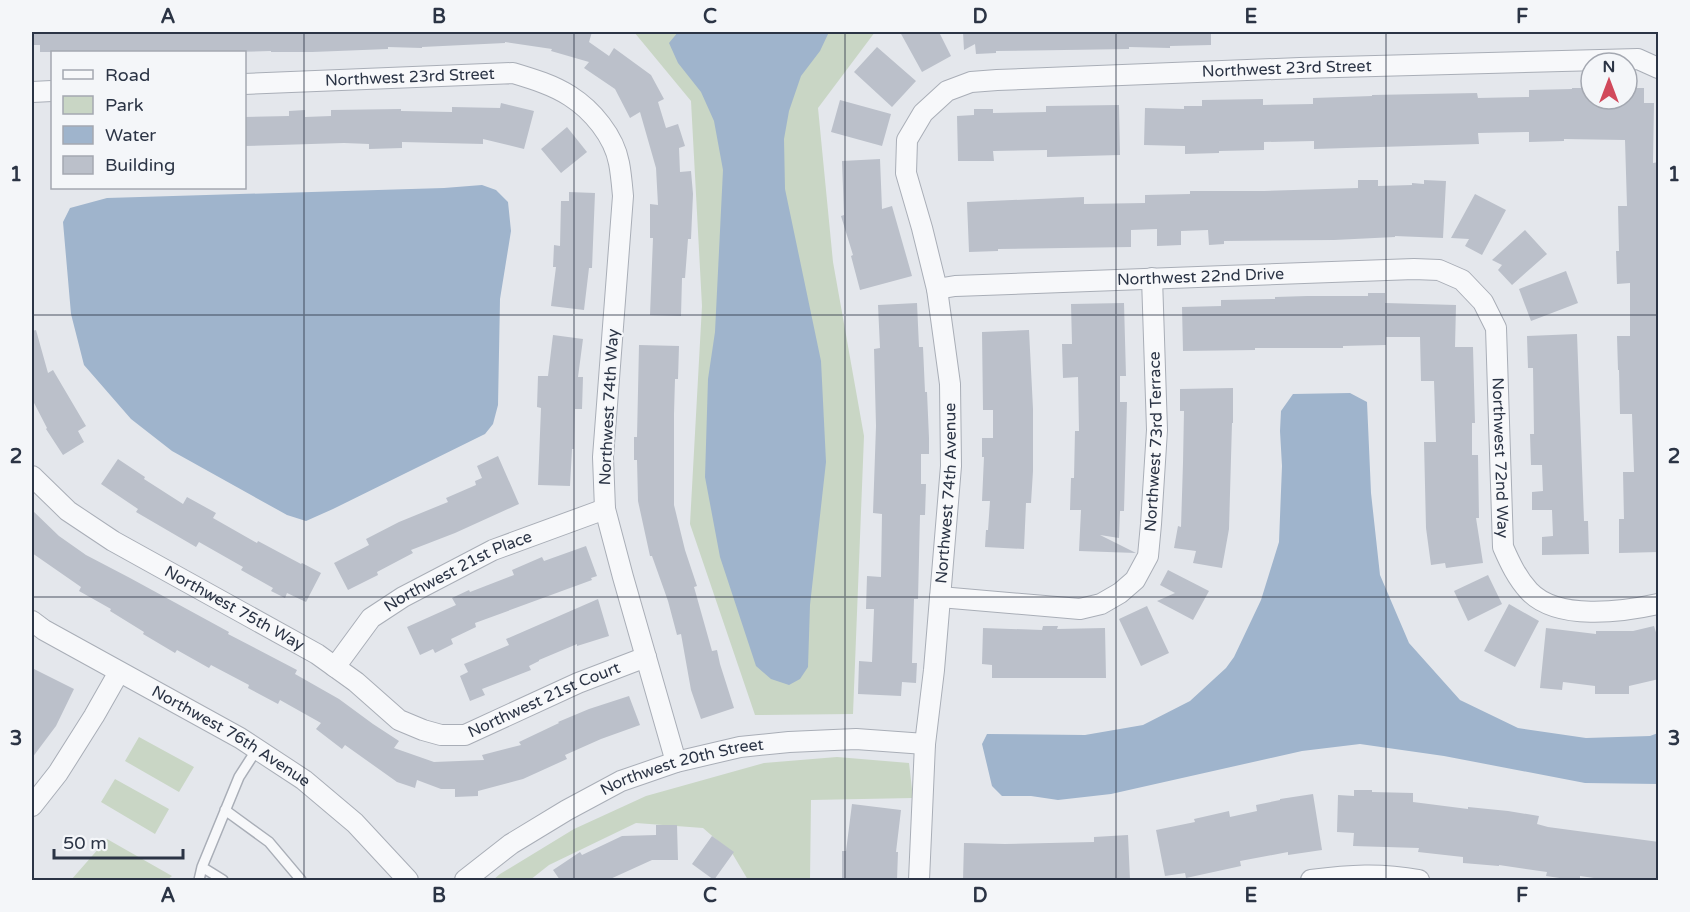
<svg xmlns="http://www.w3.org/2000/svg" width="1690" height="912" font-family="'Varela Round',sans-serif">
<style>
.green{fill:#c9d6c5}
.water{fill:#9fb4cc}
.building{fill:#bbc0ca}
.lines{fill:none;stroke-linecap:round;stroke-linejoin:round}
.lane-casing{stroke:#a9aeb7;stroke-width:12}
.street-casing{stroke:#a9aeb7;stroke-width:22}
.lane{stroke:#f7f8fa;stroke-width:9}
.street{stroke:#f7f8fa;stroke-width:20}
.grid{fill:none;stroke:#2b3445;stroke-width:1.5;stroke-opacity:0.55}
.labels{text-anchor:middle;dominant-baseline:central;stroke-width:4.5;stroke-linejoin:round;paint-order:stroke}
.street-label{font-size:16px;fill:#2b3445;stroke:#f4f6f9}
.neatline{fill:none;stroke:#2b3445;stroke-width:2}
.grid-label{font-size:20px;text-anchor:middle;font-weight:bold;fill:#2b3445}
</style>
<rect width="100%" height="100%" fill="#e4e7ec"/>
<path class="green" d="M634 32H875L818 108 833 262 864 436 853 714 755 715 690 524 702 306 691 101Z
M139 737 194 767 179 792 125 761Z
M837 757 909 763 913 798 811 800 810 880H748L732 853 703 828 636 823 549 865 530 880H493L500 874 574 829 646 796 764 763Z
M115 779 169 809 155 834 101 802Z
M107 839 172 876 167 880H71Z"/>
<path class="water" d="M678 32H829L820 51 801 76 789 111 784 139 785 189 821 361 826 462 810 605 808 667 800 679 789 685 771 679 756 666 720 557 705 477 708 379 715 332 723 170 714 121 701 92 678 63 669 43Z
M482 185 496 190 508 202 511 231 500 299 498 405 493 424 485 434 333 509 306 521 287 515 172 451 131 419 84 365 71 314 63 222 70 208 107 198 444 188Z
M1350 393 1367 402 1371 493 1380 575 1409 643 1460 700 1518 728 1586 738 1650 736 1658 733V784L1585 783 1444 756 1360 744 1302 751 1111 794 1058 800 1031 796H1002L992 786 982 744 987 734 1085 735 1143 725 1190 701 1226 668 1234 657 1261 600 1279 542 1282 466 1280 431 1281 411 1293 394Z"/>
<path class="building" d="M33 32H592L589 42 609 56 614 48 651 75 664 99 658 102 666 128 678 124 685 146 679 148 680 172 691 171 693 194 691 239H688L685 278H682L681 316 650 315 653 238H650V204L658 205 656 168 640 112 630 118 615 89 584 68 589 62 551 51 552 49 505 42V43L422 47V48L388 47V49L312 52H271V51L231 52H40V45H33Z
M900 32H939L951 56 922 72Z
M963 32H1211V45L1170 46V48L1129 47V49L996 51V53L976 54 975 44 964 50Z
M877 47 916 81 892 107 854 72Z
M1572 88H1591V99H1627V88H1644V103H1654L1653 163 1659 162V552L1619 553V519H1624L1623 472H1634L1632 414H1620L1619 370H1618L1617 336H1630V283L1617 284 1616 251H1619L1618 206H1627L1625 140 1564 139V141L1529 142V132L1478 133 1479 144 1314 149V141L1264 142V150L1219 151V153L1185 154V146L1144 145 1145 108 1184 109V106H1202V100L1263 99V105L1313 104V98L1372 96V95L1477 93 1478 98 1529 97V90L1572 89Z
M840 100 891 114 882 146 831 132Z
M501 103 534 111 524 149 483 139V144L402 142V148L369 149V144L344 143 244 146V117L289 116V111L305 110V117L331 116V110L401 109V111L452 112V107L500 108Z
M1119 105 1120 155 1047 157V150L993 151 994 161H958L957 116 974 115V109H993V113L1046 112V106Z
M567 127 587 152 561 173 541 149Z
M880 159 882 209 892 206 912 276 860 290 851 256 853 255 841 216 844 215 842 161Z
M1358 180H1378V186L1412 185V183L1424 184V180L1446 181 1443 238 1395 236V237L1334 240 1224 241V244L1209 245 1208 230 1181 231V245L1157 246V229L1131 230V247L998 249V251L969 252 967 202 1084 197V204L1145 203V195L1190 194V191H1264L1358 188Z
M569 192 595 193 592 268H589L584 310 551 306 556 267H553L554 245 560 246 561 201H569Z
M1475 194 1506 210 1482 255 1465 246 1469 239 1451 238Z
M1525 230 1547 254 1512 285 1498 270 1502 265 1492 260Z
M1566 271 1578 303 1531 321 1519 289Z
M1368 293H1385V303L1456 305 1455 347H1473L1475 423H1472V455H1478L1479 518H1476L1483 563 1446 568 1445 563 1431 565 1426 528 1424 442H1436L1434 381H1421L1420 337H1386V345L1343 346V348H1255V350L1183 351 1182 307 1221 306V300L1275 299V297L1307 296H1368Z
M917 303 919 347H923L925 392H927L929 438V454H921V484H926L925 515H920L918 599H914L912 663H917L916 683 902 682 901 696 858 694 859 661 872 662 874 609H866L867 576 881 577 882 514 873 513 876 426 874 349 880 348 878 305Z
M1124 303 1126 376H1120V402H1127L1124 511H1120L1119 538 1100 535 1136 553 1079 551 1081 510H1070L1071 478H1074L1075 431H1079L1078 377 1063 378 1062 344H1072L1071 304Z
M36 330 48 373 53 370 86 426 78 431 84 442 63 455 46 429 47 428 32 399V331Z
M1029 330 1033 409V471L1031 503H1026L1024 549 985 547 986 530H988L990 501H982L984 457H982V438H993V410H983L982 332Z
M1577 334 1584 521H1588L1589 554 1542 555V537L1553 536 1552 510H1532V492L1543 491 1542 465H1531L1530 434H1534L1533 368H1528L1527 336Z
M553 335 583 339 578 377H583L582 409H575L574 449H572L570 486 538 485 541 408 537 407 538 376H548Z
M639 345 679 346 678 379H675L674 414V505L685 550 697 586 694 587 712 651 717 650 720 664 734 708 701 719 691 690 681 634 677 635 668 601 652 556H650L638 501 637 460H634V437H637Z
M1233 388V423H1232L1229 529 1222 568 1193 563 1196 551 1174 548 1178 526 1181 527 1183 463 1184 411H1180V389Z
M498 456 519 504 455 533 411 550 413 553 377 572 378 575 348 590 334 563 369 545 366 539 399 522 448 502 446 498 476 485 475 481 482 478 477 466Z
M118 459 145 477 144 479 183 504 187 497 216 513 213 518 257 543 258 541 301 564 302 563 321 573 306 602 287 593 285 598 271 591 273 588 241 570 243 567 199 542 196 547 136 512 138 509 101 484Z
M32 510 59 536 86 555 130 578 229 632 228 634 297 670 295 674 339 699 373 724 399 741 394 748 434 762 484 760 482 755 521 745 519 742 559 723 558 722 589 709 629 696 640 725 601 739 565 755 567 759 523 779 478 791V796L455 797V789H441L417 780 415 788 397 782 345 745 342 749 316 729 321 723 280 700 278 704 248 688 249 685 211 665 209 668 177 650 175 653 143 634 144 632 110 611 111 609 79 591 81 587 32 553Z
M586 546 597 576 591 578 592 580 475 623 476 627 451 639 453 644 435 653 433 649 420 655 407 627 456 605 452 598 469 590 470 592 514 575 512 570 542 557 544 561Z
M1168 570 1209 591 1193 620 1157 601 1175 593 1160 585Z
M1488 575 1502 604 1468 621 1454 591Z
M598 599 609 636 577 646V644L539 660V661L529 666 531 670 482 689 485 695 470 701 460 676 468 672 464 664 509 645 506 639Z
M1509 604 1539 621 1515 667 1484 651Z
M1147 606 1169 653 1141 666 1119 619Z
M1043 626H1058L1057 629 1105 628 1106 678H992V665L982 664 983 628 1042 630Z
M1654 626 1659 642V679L1629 686V694H1595V686L1563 682 1562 690 1540 688 1546 628 1596 634V631H1633Z
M32 668 74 689 56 726 32 758Z
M1354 790H1372V792L1413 793V802L1468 809V807L1508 811 1539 816 1537 824 1548 827 1659 842V880H1608L1580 876V880H1573L1546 876 1547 872 1499 865V866L1463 863V857L1418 852 1419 848 1353 846 1354 833 1337 832 1338 795 1354 796Z
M1313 794 1322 850 1288 855V852L1240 861 1241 866 1186 878 1185 873 1165 876 1156 830 1195 822 1194 819 1229 811 1230 817 1257 811 1256 805 1280 800V799Z
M852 804 901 810 896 852H898L897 880H842V851H846Z
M656 825H677L678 860H652L608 880H560L553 870 580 852 582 855 622 836 656 835Z
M1128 835 1130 880H963L964 843 1005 844 1094 842V837Z
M712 836 734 852 714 880 692 864Z"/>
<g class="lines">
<defs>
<path id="lane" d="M225 810 269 842 301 880
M199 880 202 867
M223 880 202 867 239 777 257 749"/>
<g id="street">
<path id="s1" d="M244 84 513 73C533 79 553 85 570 96 592 110 614 136 619 163 621 173 622 185 623 196L603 457 605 509 623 577 676 762"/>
<path d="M32 92 52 91"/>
<path id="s2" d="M937 289 955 286 1414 269 1439 270 1462 280 1483 302 1496 328 1503 547C1510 563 1517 578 1529 591 1557 621 1622 612 1658 604"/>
<path id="s3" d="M32 476 68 511 113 541 317 654 356 682 399 720 423 730 441 735H465L578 683 646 657"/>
<path id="s4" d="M940 597 1080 609 1101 604 1120 593 1135 580 1148 556 1151 524 1157 430 1152 278"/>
<path id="s5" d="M32 621 44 630 240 738 304 780 355 823 408 880"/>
<path id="s6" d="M335 667 371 618 403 597 493 550 605 509"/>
<path d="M32 806 58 773 94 716 119 672"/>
<path id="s7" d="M465 880 511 844 567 810 621 781 676 762 740 747 789 742 856 739 925 744"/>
<path id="s8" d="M919 880 925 744 934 670 951 466 950 384 937 289 922 228 906 173 907 140 923 113 947 91 971 82 997 80 1300 68 1638 59 1658 68"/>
<path d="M1311 880C1350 875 1380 873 1419 880"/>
</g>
</defs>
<use href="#lane" class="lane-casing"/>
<use href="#street" class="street-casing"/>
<use href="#lane" class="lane"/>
<use href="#street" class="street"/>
</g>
<path class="grid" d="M304 32V880M574 32V880M845 32V880M1116 32V880M1386 32V880M32 315H1658M32 597H1658"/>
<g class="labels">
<g class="street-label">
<text stroke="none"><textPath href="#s8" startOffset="1152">Northwest 23rd Street</textPath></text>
<text stroke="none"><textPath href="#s1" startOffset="166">Northwest 23rd Street</textPath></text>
<text stroke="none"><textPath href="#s2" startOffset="264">Northwest 22nd Drive</textPath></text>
<text transform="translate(609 407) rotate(-87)">Northwest 74th Way</text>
<text stroke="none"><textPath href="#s4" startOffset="346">Northwest 73rd Terrace</textPath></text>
<text stroke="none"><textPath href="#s2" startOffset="717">Northwest 72nd Way</textPath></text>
<text stroke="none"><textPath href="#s8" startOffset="388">Northwest 74th Avenue</textPath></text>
<text stroke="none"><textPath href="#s6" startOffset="160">Northwest 21st Place</textPath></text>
<text stroke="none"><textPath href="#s3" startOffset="243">Northwest 75th Way</textPath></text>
<text stroke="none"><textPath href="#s3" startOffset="598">Northwest 21st Court</textPath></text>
<text stroke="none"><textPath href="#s5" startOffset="230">Northwest 76th Avenue</textPath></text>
<text stroke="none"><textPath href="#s7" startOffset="248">Northwest 20th Street</textPath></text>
</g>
</g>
<rect width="1690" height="912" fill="none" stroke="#f4f6f9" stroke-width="66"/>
<rect x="51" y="51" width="195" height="138" fill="#f4f6f9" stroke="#a4a8b1" stroke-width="1.5"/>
<rect x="63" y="70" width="30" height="9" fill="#f7f8fa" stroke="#a4a8b1" stroke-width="1.5"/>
<text x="105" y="81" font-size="18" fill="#2b3445">Road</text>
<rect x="63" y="96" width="30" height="18" fill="#c9d6c5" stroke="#a4a8b1" stroke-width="1.5"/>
<text x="105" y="111" font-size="18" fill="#2b3445">Park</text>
<rect x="63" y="126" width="30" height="18" fill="#9fb4cc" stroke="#a4a8b1" stroke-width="1.5"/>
<text x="105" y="141" font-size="18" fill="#2b3445">Water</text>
<rect x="63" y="156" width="30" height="18" fill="#bbc0ca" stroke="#a4a8b1" stroke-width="1.5"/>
<text x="105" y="171" font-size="18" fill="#2b3445">Building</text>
<g transform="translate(1609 81)"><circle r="28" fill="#f4f6f9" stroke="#a4a8b1" stroke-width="1.5"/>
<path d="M0-4.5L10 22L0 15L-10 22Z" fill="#d1495b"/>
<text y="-9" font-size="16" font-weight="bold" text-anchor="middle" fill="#2b3445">N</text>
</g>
<path d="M54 849v9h129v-9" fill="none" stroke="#2b3445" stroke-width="3"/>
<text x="63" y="849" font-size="18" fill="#2b3445" stroke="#f4f6f9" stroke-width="4.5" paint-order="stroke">50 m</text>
<rect x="33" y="33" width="1624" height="846" class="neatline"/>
<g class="grid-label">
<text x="168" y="23">A</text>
<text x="439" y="23">B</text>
<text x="710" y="23">C</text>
<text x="980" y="23">D</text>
<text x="1251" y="23">E</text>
<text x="1522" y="23">F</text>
<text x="16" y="181">1</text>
<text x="1674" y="181">1</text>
<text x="16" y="463">2</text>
<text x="1674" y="463">2</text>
<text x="16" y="745">3</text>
<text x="1674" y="745">3</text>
<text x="168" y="902">A</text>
<text x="439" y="902">B</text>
<text x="710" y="902">C</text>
<text x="980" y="902">D</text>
<text x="1251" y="902">E</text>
<text x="1522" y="902">F</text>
</g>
</svg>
